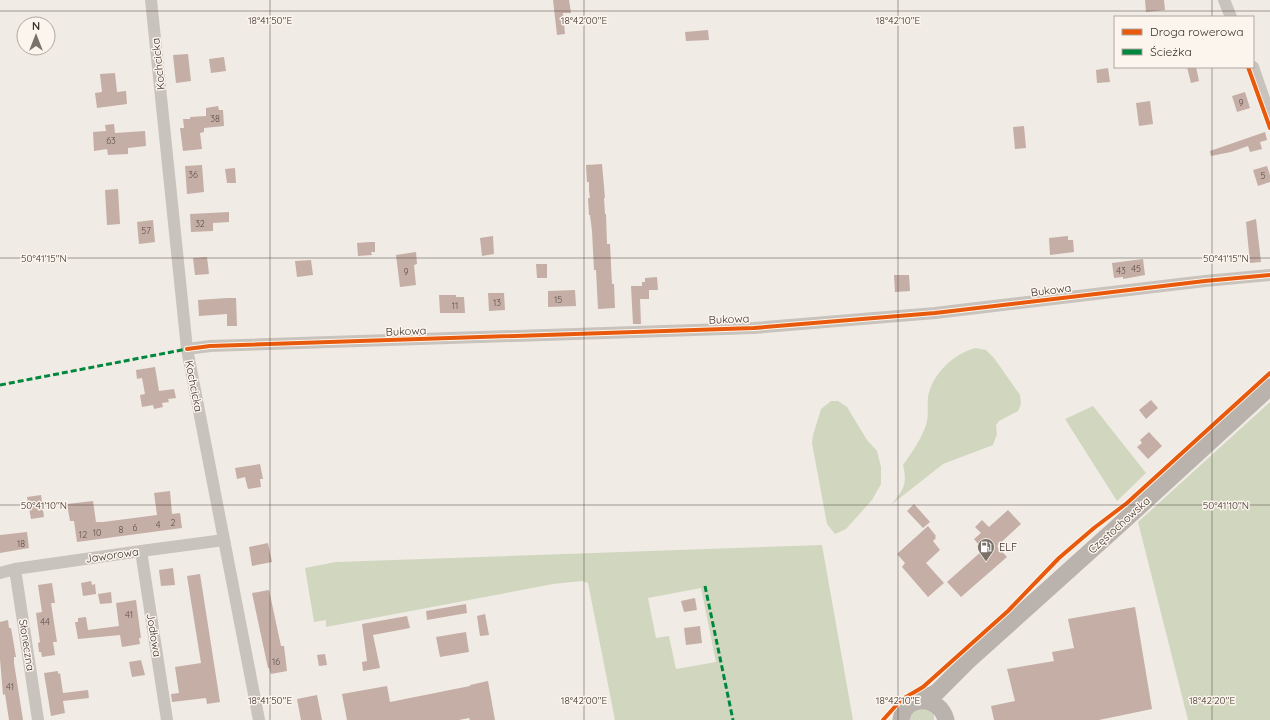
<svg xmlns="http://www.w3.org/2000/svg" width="1270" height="720" font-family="Quicksand,sans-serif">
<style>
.green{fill:#d1d7be;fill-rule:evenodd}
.building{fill:#c5aea6}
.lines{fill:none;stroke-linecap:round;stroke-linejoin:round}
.minor{stroke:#c9c3bd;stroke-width:12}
.secondary{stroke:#bab3ad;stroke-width:17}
.quiet{stroke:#00873e;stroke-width:3;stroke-dasharray:6 3;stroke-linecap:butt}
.cycleway-casing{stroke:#fcf5ed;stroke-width:6}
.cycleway{stroke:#e8590c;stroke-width:4}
.ticks{fill:none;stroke:#3c302a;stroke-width:1;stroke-opacity:0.45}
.labels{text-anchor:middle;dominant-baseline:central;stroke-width:3;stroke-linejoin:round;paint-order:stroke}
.number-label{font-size:9px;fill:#5e5049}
.street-label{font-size:11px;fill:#3c302a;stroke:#fcf5ed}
.poi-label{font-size:11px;fill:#3c302a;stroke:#fcf5ed;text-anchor:start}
.ticks-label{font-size:10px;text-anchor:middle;fill:#3c302a;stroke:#fcf5ed;stroke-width:3;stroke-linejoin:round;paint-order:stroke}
</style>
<rect width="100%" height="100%" fill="#f0ebe5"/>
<path class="green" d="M976 348 986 350 994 358 1020 395 1021 404 1018 411 999 421 996 425 997 434 993 445 943 464 891 505C903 490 908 485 903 465 912 452 921 440 926 425 929 416 927 406 928 397 932 374 954 353 976 348Z
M831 401H838L847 407 867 440 877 451 881 467V484L872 500 846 529 835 534 827 524 812 443 813 435 821 409Z
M1270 402V720H1188L1138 522Z
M1093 406 1146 473 1117 501 1065 419Z
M822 545 853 720H615L588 583 582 581 553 584 326 627V620L314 622 305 568 336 562ZM701 588 716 662 676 669 669 636 656 638 648 598Z
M917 708 934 711V720H907Z"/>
<path class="building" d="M553 0H569L571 13H563L565 34 557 35Z
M1145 0H1164L1165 10 1146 12Z
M708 30 709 40 686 41 685 32Z
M188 54 191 81 176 83 173 55Z
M224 57 226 71 211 73 209 59Z
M1187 67H1196L1199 81 1191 83Z
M1108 68 1110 82 1097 83 1096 70Z
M115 73 117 92 126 91 127 104 97 108 95 93 102 92 100 74Z
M1245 92 1250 108 1237 112 1232 96Z
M1150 101 1153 124 1139 126 1136 103Z
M218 106 219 110H223L224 126 204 128V132L200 133 202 149 183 151 180 128H184L183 119H190V117L206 116V108Z
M114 124 115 133 145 131 146 146 128 148V154L108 155 107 149 94 151 93 132 106 131 105 125Z
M1024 126 1026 148 1015 149 1013 127Z
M1265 132 1267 140 1260 142 1262 149 1250 152 1248 146 1231 152 1211 156 1210 151Z
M602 164 605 198H604L605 214H606L607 244H610L612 284H614L615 308 598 309 596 270H594L592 231 590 215H589L588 198H590L589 190V182H587L586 165Z
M202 165 204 192 187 194 185 166Z
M1267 166 1270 175V182L1258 186 1253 170Z
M235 168 236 183H227L225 169Z
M118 189 120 224 107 225 105 190Z
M229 212V222L213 223V231L191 232 190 214Z
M1256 219 1261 262 1250 263 1246 222Z
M153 220 155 242 139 244 137 222Z
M493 236 494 254 482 256 480 238Z
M1068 236V240H1073L1074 252 1050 255 1049 238Z
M370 242H375V252H371L372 255 358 256 357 243Z
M416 252 417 264 414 265 416 285 400 287 396 255Z
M207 257 209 274 195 275 193 258Z
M1143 259 1145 275 1123 279V277L1114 278 1112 263Z
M311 260 313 275 297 277 295 261Z
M536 264H547V278H537Z
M894 275H909L910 291 895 292Z
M657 277 658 290H649V299H640L641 324H633L631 286H642V282H645V278Z
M575 290 576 306 548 307V291Z
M488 293H504L505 310 489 311Z
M439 295H456V297H464L465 313H440Z
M227 298H236L237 326H227V314L199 316 198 300Z
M155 367 159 391 174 389 176 398 168 399 169 402 162 403 163 407 154 409 153 405 142 407 140 395 145 394 142 378 137 379 136 370Z
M1151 400 1158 408 1146 419 1139 410Z
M1149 432 1162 446 1148 459 1137 447 1142 443 1140 440Z
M260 464 263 479H260L261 487 248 489 245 477 237 479 235 468Z
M170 491 172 514 180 513 182 528 77 542 74 521H70L67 504 93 501 96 522H103L157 515 154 493Z
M41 495 44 517 31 519 27 497Z
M914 504 930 522 923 528 907 511Z
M1008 510 1021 524 997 546 1007 557 961 597 947 582 983 550 974 539 981 533 975 527 982 520 989 527Z
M928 526 936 536 935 537 936 538 933 541 940 550 926 563 944 583 928 597 902 567 905 563 897 554Z
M27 532 29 548 0 553V535Z
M268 543 272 562 252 566 249 547Z
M173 568 175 585 161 586 159 570Z
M200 574 220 702 207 704 206 698 172 702 171 694 179 693 175 667 201 663 187 576Z
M91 581 92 585 95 584 96 594 83 596 81 583Z
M52 583 55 603H51L57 642H53L55 655 42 657 41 652H39L38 643 40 642 36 613 42 612 38 585Z
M269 590 281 646H284L287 671 271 674 269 668H268L252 593Z
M111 592 112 603 100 604 98 594Z
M695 598 697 610 684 612 681 601Z
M136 600 141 638H139L140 644 122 647 120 635 78 639 75 622H78V618L86 617 88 630 119 626 116 603Z
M466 604 467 613 427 620 426 611Z
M1135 607 1152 709 1099 720H994L991 706 1015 701 1007 669 1054 661 1052 652 1074 648 1068 619Z
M485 614 489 635 480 636 477 616Z
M407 616 410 628 373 635 380 668 363 671 362 662 367 661 362 624Z
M8 620 9 628H11L16 657H14V663L23 720H9L5 694 3 695 0 659V622Z
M700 626 702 643 686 645 684 628Z
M466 632 469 652 440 657 436 637Z
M325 654 327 665 319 666 317 655Z
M141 660 145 675 132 677 129 662Z
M58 671V674L60 673 63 693 88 690 89 698 63 701 65 713 51 716 44 673Z
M488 681 495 720H470L469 718 459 720H347L342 694 387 686 390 702 470 686V685Z
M317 695 322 720H301L297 699Z"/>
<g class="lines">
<path class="minor" d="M151 0 187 349 259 720
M1224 0 1231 17
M1253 67 1270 116
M187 349 210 346 754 328 935 313 1205 281 1270 275
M141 551 167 720
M15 569 38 720
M0 573 15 569 141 551 224 540"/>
<path class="secondary" d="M921 700 937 692 968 661 1117 527 1270 387
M901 720C904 694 940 695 946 720"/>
<path class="quiet" d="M0 385 187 349
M705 586 733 720"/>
<defs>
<path id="cycleway" d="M1248 67 1270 128
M187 349 210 346 754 328 935 313 1205 281 1270 275
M883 720 901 700 923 687 1008 611 1059 558 1094 528 1127 503 1270 373"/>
</defs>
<use href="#cycleway" class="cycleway-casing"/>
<use href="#cycleway" class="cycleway"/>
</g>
<path class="ticks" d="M270 0V720M584 0V720M898 0V720M1212 0V17M0 11H1270M1212 67V720M0 258H1270M0 505H1270"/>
<defs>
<symbol id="fuel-pin" viewBox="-11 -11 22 30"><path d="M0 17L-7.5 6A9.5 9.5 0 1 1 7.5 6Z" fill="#7b716b" stroke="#fcf5ed"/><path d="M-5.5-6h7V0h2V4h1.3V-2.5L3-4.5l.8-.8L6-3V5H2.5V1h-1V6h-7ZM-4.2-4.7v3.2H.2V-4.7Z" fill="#fff"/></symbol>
</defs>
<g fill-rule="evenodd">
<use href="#fuel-pin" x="976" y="537" width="20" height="27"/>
</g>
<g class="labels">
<g class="number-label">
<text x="1241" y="102">9</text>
<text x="215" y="118">38</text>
<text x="111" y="140">63</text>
<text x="193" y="174">36</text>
<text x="1263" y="175">5</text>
<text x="200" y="223">32</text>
<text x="146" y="230">57</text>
<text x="1136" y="268">45</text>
<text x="1121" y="270">43</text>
<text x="406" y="271">9</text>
<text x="558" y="299">15</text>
<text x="497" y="302">13</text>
<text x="455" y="305">11</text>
<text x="173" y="522">2</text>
<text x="158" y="524">4</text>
<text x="135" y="527">6</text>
<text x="121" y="529">8</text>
<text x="97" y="532">10</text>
<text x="83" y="534">12</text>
<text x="21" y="543">18</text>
<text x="129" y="614">41</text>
<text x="45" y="621">44</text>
<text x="276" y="661">16</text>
<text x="10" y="686">41</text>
</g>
<g class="street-label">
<text transform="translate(158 64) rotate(-96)">Kochcicka</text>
<text transform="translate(1051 290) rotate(-7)">Bukowa</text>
<text transform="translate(729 319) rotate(-2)">Bukowa</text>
<text transform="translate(406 331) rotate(-2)">Bukowa</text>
<text transform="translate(194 386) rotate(79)">Kochcicka</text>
<text transform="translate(1119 525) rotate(-42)">Częstochowska</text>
<text transform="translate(112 555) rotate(-8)">Jaworowa</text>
<text transform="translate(154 635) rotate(81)">Jodłowa</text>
<text transform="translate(27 645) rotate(81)">Słoneczna</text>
</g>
<g class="poi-label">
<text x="999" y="547">ELF</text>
</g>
</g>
<g class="ticks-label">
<text x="270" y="24">18°41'50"E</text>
<text x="584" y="24">18°42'00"E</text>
<text x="898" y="24">18°42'10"E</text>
<text x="44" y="262">50°41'15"N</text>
<text x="1226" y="262">50°41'15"N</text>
<text x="44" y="509">50°41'10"N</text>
<text x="1226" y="509">50°41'10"N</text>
<text x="270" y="704">18°41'50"E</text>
<text x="584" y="704">18°42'00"E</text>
<text x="898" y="704">18°42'10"E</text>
<text x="1212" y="704">18°42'20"E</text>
</g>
<rect x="1114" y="16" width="140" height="52" fill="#fcf5ed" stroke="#afa69f"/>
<rect x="1122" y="29" width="20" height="6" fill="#e8590c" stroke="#afa69f"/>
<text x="1150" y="36" font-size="12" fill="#3c302a">Droga rowerowa</text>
<rect x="1122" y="49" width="20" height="6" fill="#00873e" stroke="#afa69f"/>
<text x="1150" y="56" font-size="12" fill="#3c302a">Ścieżka</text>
<g transform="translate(36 36)"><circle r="19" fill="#fcf5ed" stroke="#afa69f"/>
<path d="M0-3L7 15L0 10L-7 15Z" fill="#7b716b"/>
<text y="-6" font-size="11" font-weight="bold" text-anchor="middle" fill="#3c302a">N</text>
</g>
</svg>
